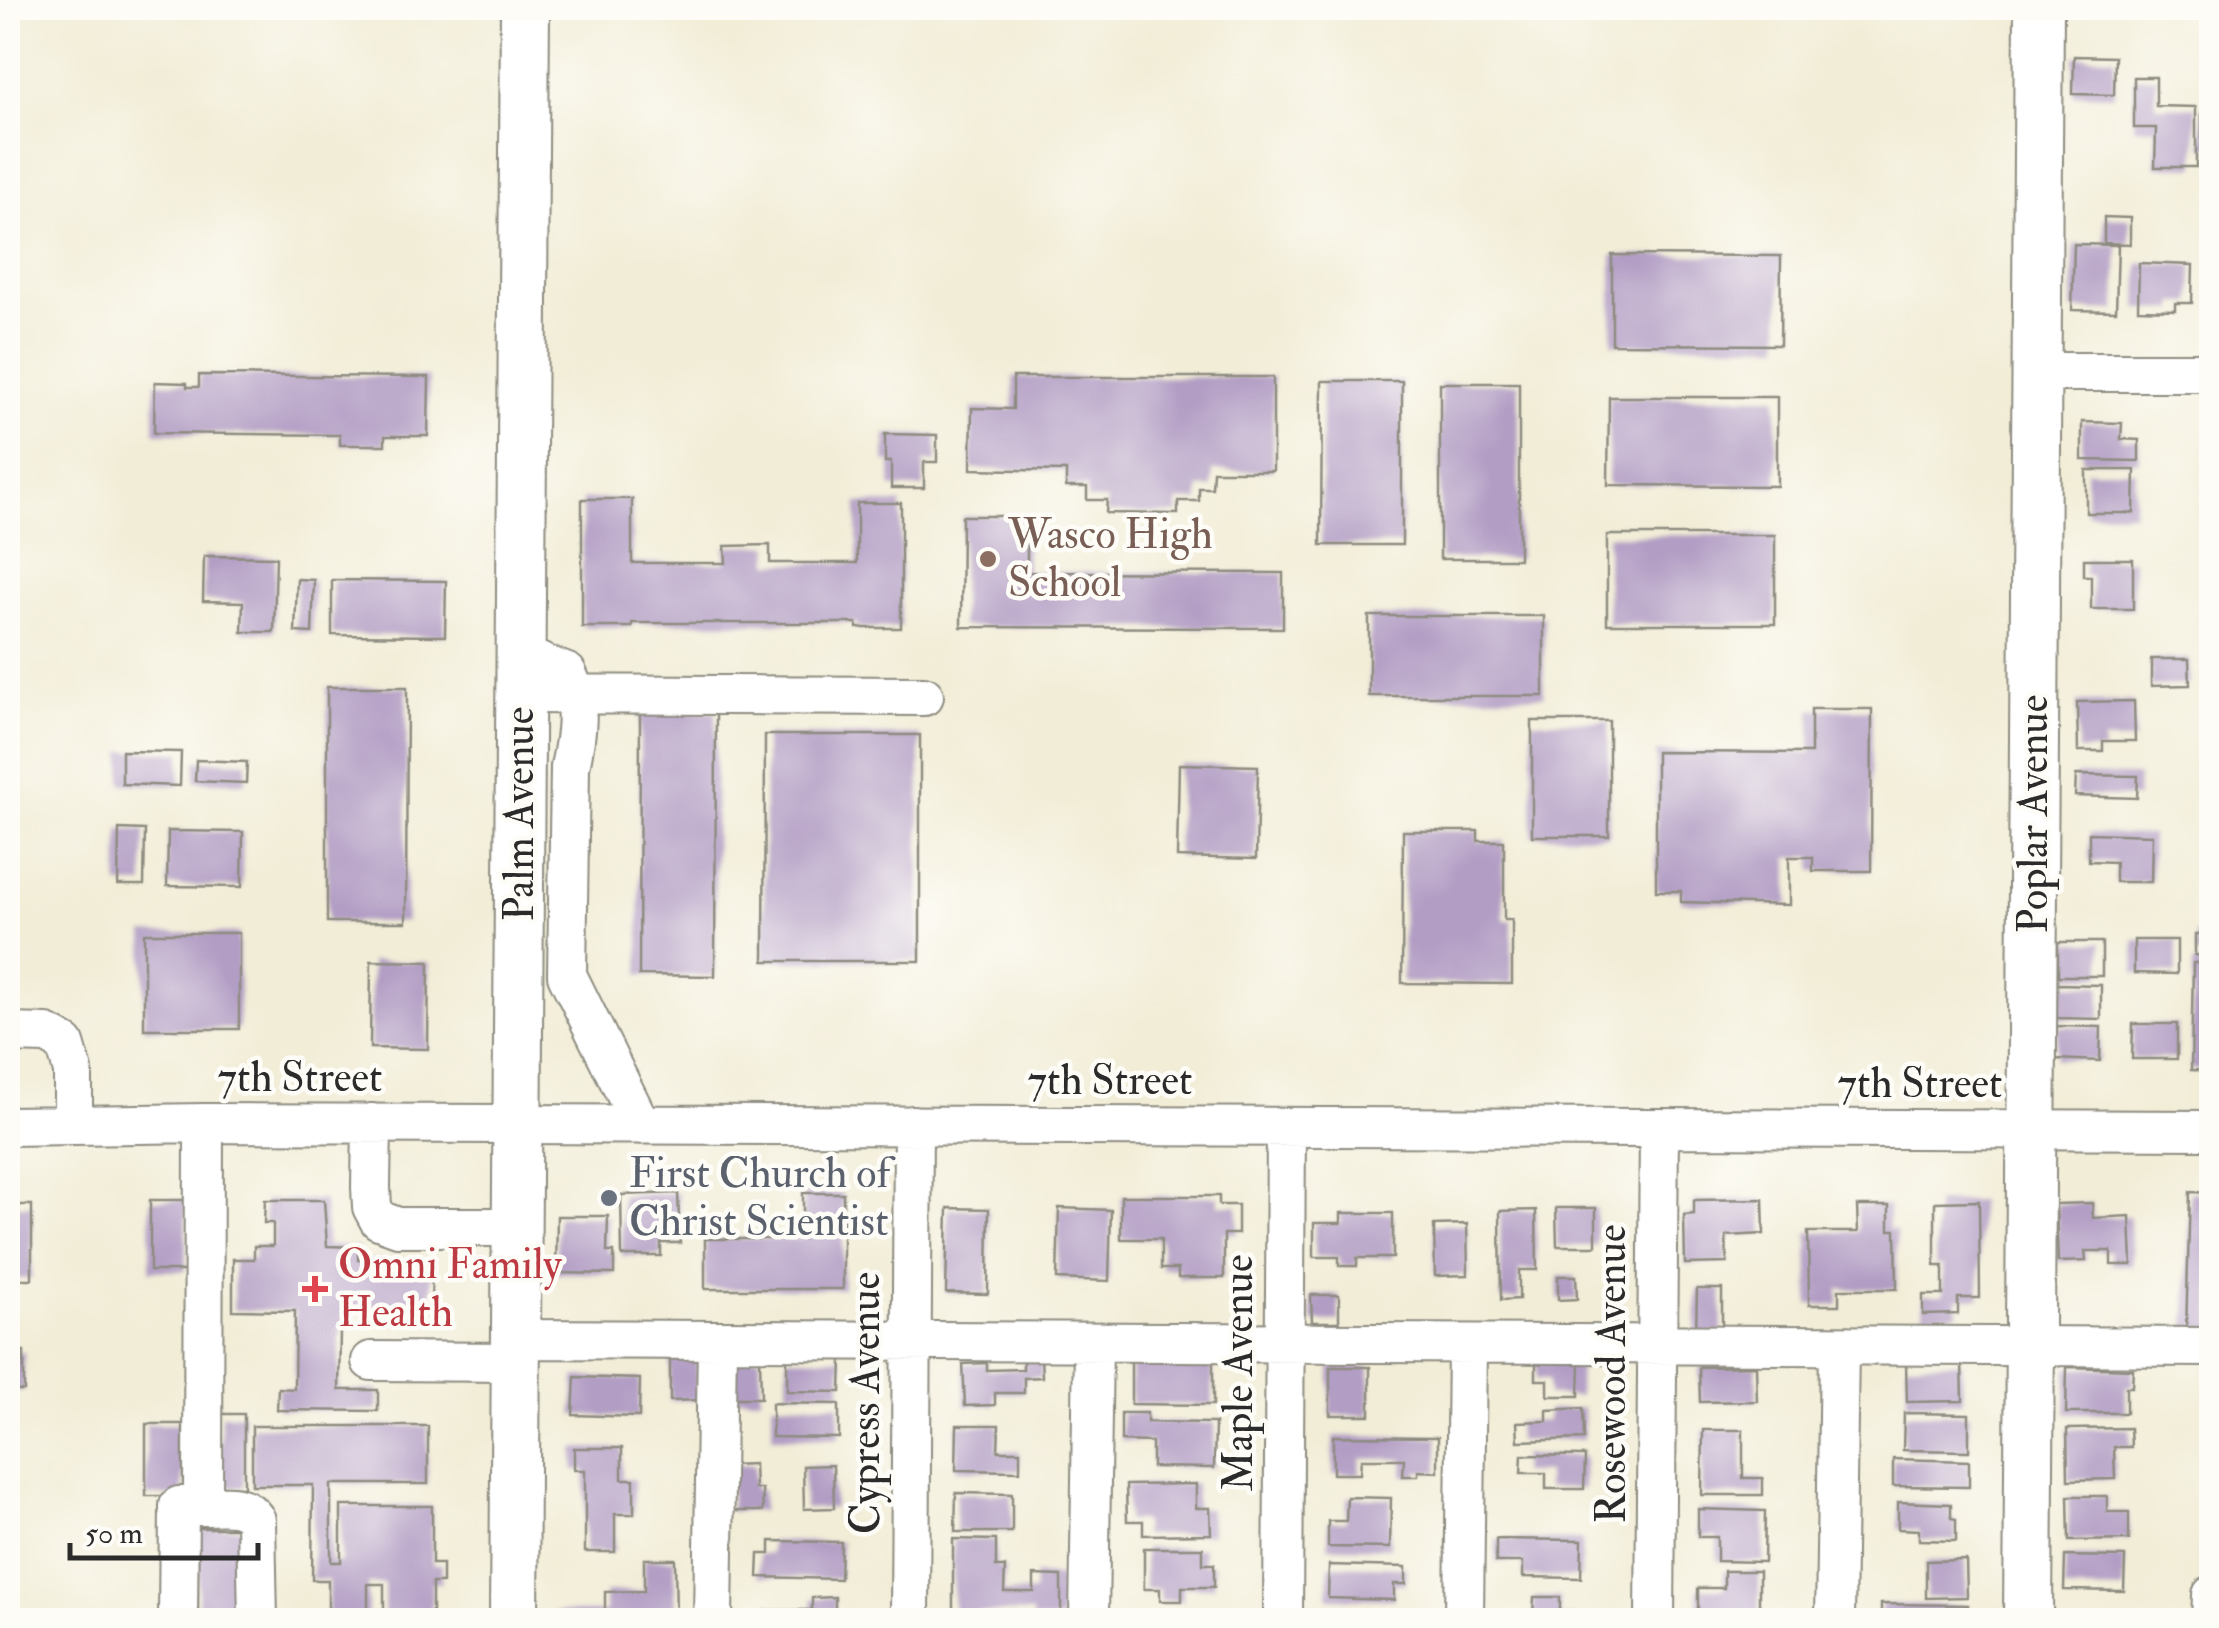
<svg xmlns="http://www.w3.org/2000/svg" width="2219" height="1628" font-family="'IM FELL Double Pica',serif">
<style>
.building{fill:#b29dc4}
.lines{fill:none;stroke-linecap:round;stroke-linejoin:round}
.minor-casing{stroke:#8e8c81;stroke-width:42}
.major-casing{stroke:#8e8c81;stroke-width:52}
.minor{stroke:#fff;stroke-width:38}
.major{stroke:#fff;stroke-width:48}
.education-dot{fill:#8d6e63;stroke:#fdfcf7;stroke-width:4}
.worship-dot{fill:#6b7280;stroke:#fdfcf7;stroke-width:4}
.health-dot{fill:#e0444e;stroke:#fdfcf7;stroke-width:4}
.labels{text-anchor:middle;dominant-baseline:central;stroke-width:9;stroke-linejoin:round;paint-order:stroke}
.education-label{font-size:42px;fill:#785e54;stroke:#fdfcf7;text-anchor:start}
.street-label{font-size:42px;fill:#2b2b2b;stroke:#fdfcf7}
.worship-label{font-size:42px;fill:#5b616d;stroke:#fdfcf7;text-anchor:start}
.health-label{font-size:42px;fill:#be3a42;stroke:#fdfcf7;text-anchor:start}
</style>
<rect width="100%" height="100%" fill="#fdfcf7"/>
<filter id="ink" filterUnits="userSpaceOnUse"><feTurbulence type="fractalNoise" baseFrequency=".01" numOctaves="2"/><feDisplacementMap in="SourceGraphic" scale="20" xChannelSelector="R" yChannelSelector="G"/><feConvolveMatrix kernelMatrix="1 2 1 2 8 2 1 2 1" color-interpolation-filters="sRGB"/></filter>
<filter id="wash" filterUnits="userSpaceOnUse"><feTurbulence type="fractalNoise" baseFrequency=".0048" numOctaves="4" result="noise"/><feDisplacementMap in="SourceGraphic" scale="40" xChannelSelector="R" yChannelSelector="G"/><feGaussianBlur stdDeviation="2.25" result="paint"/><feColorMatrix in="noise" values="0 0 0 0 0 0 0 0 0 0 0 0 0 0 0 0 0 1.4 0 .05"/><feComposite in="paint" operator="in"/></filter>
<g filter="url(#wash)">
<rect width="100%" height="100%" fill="#f2edd7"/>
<g id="blocks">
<path class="building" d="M2074 56 2115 57 2114 95 2073 94Z
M2134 77H2156V106L2196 107V167H2155L2156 128H2134Z
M2202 108H2212V147H2202Z
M2104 217 2130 218V244L2104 243Z
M2074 244 2118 245 2116 311 2072 310Z
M1612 255 1781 256 1780 345 1612 344Z
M2139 263 2193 265 2192 303H2175V310L2138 309Z
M199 375 429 377 428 436H385V445H340V435L154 433 155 382 187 383V387H199Z
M1013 377H1273V471H1213L1212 488H1199V501H1178V514L1106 513 1107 500H1087V487H1066V471L971 469 972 408 1013 409Z
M1322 381H1402V545H1321Z
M1440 383H1519V559H1440Z
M1609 397H1777V486L1608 485Z
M2082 422 2122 423 2121 439 2139 440V461L2082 460Z
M885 434 937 435V462H924V488H891V462H885Z
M2086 470H2135L2134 513H2086Z
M582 499H632V563H726L725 546 770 545V563H857V503H901V628H857V623H632V627H582Z
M962 516H1027V572L1283 573V628L961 627Z
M1607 535H1775V624H1607Z
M204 556 276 557 274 632H242L243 602 203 601Z
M2084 559H2133V609H2091V576H2084Z
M297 579 314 580 312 633 295 632Z
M332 580 446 581 445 636 332 635Z
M1369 616H1544V696H1369Z
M2151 659H2189L2190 685 2151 686Z
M327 687H407L406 922H327Z
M2134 701 2135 741H2103V751H2078L2077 702Z
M1811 709H1872L1871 871H1813V857H1789V905L1681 902V891H1656V752L1811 753Z
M640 711 716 712 715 976 639 975Z
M1532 721H1609V836H1532Z
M765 735H920V961H764Z
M122 751 181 752 180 786 122 784Z
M196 760 247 762 246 783 195 781Z
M1179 764 1258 766 1256 859 1177 857Z
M2076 775 2138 776 2137 798 2075 796Z
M119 829 145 830 144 885H118Z
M168 831 243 832 242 887 167 886Z
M1403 831H1478V841H1504V920H1512V984L1402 983Z
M2089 833 2152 835 2151 882H2115V862L2089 861Z
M144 933H239V1029H144Z
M2195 934H2212V956L2195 955Z
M2134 940H2177V974L2134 973Z
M2058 942H2102V976H2058Z
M371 961 429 962 428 1049 370 1048Z
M2193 963H2212V1071L2191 1070Z
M2057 984 2101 985V1019L2057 1018Z
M2133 1024H2177V1059H2132Z
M2057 1026 2101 1027 2100 1061 2056 1059Z
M2190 1192 2212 1193V1333L2186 1332Z
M678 1193 680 1243H661V1256H622L621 1195Z
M803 1193H843V1289H705V1239H803Z
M1121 1196H1219V1205H1238V1234H1224V1278H1178V1269H1161V1239H1121Z
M1763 1199 1764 1234 1726 1236 1727 1263 1685 1264 1684 1215 1694 1214V1200Z
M150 1200H186V1271H150Z
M265 1200H324L327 1246 358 1247V1260H432L431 1312H347V1329H340L339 1390H378V1411L277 1410 278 1388 294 1389 295 1311 233 1310V1259H254V1246H273V1223H264Z
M1979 1201 1980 1298H1958V1314L1923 1315V1295H1943V1266H1935V1202Z
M2092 1203 2093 1218 2130 1216 2132 1265H2111V1251H2085L2086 1261 2058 1262 2056 1204Z
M8 1205H32V1279H8Z
M1857 1206H1889V1230H1896L1897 1289H1839V1305H1809L1808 1232H1858Z
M948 1208 989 1209 988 1294 946 1293Z
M1059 1208 1111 1210 1109 1281 1057 1279Z
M1556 1208H1596V1246H1557Z
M1536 1210 1537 1270H1519V1299L1501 1300 1500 1211Z
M1341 1213H1393V1258H1357V1266H1339V1257H1314V1223H1341Z
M557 1216H608L607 1252H614V1274L556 1273Z
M1467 1224 1468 1275 1435 1276 1434 1225Z
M1558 1276H1576L1577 1299 1558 1300Z
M1697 1289H1722V1334H1696Z
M1311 1295H1339V1322H1312Z
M8 1352H24V1391H8Z
M697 1353 698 1400 670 1401V1354Z
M1041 1356 1042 1377 1024 1378V1393H995V1405L965 1406 963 1364 987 1363V1370L1023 1369V1357Z
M730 1357H760L761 1398H730Z
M787 1357 842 1358 841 1392 787 1391Z
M1131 1359 1213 1360V1405L1131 1404Z
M1536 1362H1580L1579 1396H1548V1380H1536Z
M1962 1362 1963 1401 1907 1402 1906 1363Z
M1756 1366 1757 1401 1700 1402 1699 1367Z
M1330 1367H1370V1415H1330Z
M2067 1367 2133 1369 2132 1387H2126V1413H2066Z
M575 1377 640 1379 639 1417 573 1415Z
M772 1403 839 1404V1438L772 1437Z
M1583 1408 1584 1439 1518 1441 1517 1422 1547 1421V1410Z
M1121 1413H1147V1422L1215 1423 1214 1468 1152 1467V1442L1121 1441Z
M1904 1413 1969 1414V1451L1903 1450Z
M221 1414H244V1487H220Z
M146 1424H183V1496H146Z
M957 1425H999L998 1451H1020V1471L956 1470Z
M252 1426H428V1484H331V1562H341V1506H432V1564H442V1583H432V1620H384V1584H368V1620H328V1580H312L313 1485H252Z
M2130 1428 2131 1447H2114L2115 1479 2068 1480 2067 1429Z
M1703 1430H1743V1478H1763V1495H1702Z
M1333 1436 1438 1437V1472L1418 1471V1476H1403L1404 1459H1361L1360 1474H1333Z
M8 1437H13V1521H8Z
M574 1448H622V1479H634V1514H615V1552H585V1470H574Z
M1522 1455 1585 1456 1584 1489H1546V1473H1521Z
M1893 1459 1969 1461V1487L1893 1486Z
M754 1464 755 1489H762L763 1511H731L730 1465Z
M833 1465 834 1508 804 1509 803 1466Z
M1196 1484V1508H1210L1211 1534 1143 1535V1521H1127L1126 1485Z
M956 1493 1012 1494V1532H955Z
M2068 1496H2107V1512H2129V1540L2069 1541Z
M1347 1497 1391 1498 1390 1548 1328 1547V1521H1346Z
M1898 1502 1951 1504V1518L1956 1519V1541L1919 1540V1530L1898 1529Z
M1698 1509 1765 1511 1764 1562 1717 1561V1537H1698Z
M198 1528H244V1620H198Z
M953 1539 996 1540V1567H1005L1004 1592H1034V1575L1061 1576V1620H1032V1613L953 1612Z
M1496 1539 1582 1540 1581 1578 1523 1577V1562H1496Z
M770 1541 841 1542 840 1579 758 1577 759 1554H770Z
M1144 1548H1203V1564H1214V1587H1182V1601H1160V1589H1144Z
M2065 1556 2125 1557 2124 1591 2064 1590Z
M644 1559H675L676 1620H553V1612H605V1592L644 1591Z
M1966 1560 1967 1597 1926 1598V1561Z
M1329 1565 1406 1567V1584H1394V1600L1328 1598Z
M1724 1571H1759V1620H1698V1588H1724Z
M835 1597V1620H767L766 1610H812V1598Z
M1534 1597H1560V1616H1576L1575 1620H1516V1616H1533Z
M1881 1604 1968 1605V1620H1881Z"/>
</g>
</g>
<g filter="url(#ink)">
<use href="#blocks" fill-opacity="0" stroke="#8e8c81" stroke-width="2.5"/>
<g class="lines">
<defs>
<path id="minor" d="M2037 372H2212
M521 655 567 673C582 703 577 735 570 767L567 975 641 1125
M521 694 924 696
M8 1033 47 1034 65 1044 73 1071V1125
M372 1123 371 1187 372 1207 379 1220 398 1227H517
M8 1126 204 1123 2212 1130
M516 1339 2212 1347
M371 1361 516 1362
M203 1506C223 1506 244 1501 256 1520L258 1620
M178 1620 179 1506H203L204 1123
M713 1620 717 1341
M910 1620 913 1125
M1089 1620 1093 1343
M1283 1620 1286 1127
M1464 1620 1467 1344
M1655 1620 1659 1128
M1835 1620 1839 1347
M2211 1620 2212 1595"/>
<path id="major" d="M514 1620 525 8
M2028 1620 2039 8"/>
</defs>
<use href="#minor" class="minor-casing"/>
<use href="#major" class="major-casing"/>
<use href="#minor" class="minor"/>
<use href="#major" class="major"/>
</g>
</g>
<circle class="education-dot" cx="988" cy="559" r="10"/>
<circle class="worship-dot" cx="609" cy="1198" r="10"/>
<path class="health-dot" d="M310 1274h10v10h10v10h-10v10h-10v-10h-10v-10h10z"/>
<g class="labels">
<g class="education-label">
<text x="1008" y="535">Wasco High<tspan x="1008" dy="48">School</tspan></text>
</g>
<g class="street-label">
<text transform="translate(520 814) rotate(-90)">Palm Avenue</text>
<text transform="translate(2034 814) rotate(-90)">Poplar Avenue</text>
<text x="300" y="1078">7th Street</text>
<text x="1110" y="1081">7th Street</text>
<text x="1920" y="1084">7th Street</text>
<text transform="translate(1239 1373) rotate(-90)">Maple Avenue</text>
<text transform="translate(1612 1374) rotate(-90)">Rosewood Avenue</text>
<text transform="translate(866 1403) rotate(-90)">Cypress Avenue</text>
</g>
<g class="worship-label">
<text x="629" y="1174">First Church of<tspan x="629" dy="48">Christ Scientist</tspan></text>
</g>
<g class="health-label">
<text x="338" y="1265">Omni Family<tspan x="338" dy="48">Health</tspan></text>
</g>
</g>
<rect width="2219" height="1628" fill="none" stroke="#fdfcf7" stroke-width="40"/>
<path d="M70 1543v15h188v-15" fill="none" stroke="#2b2b2b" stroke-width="5"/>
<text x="85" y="1543" font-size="30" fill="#2b2b2b" stroke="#fdfcf7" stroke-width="8" paint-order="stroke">50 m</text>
</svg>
